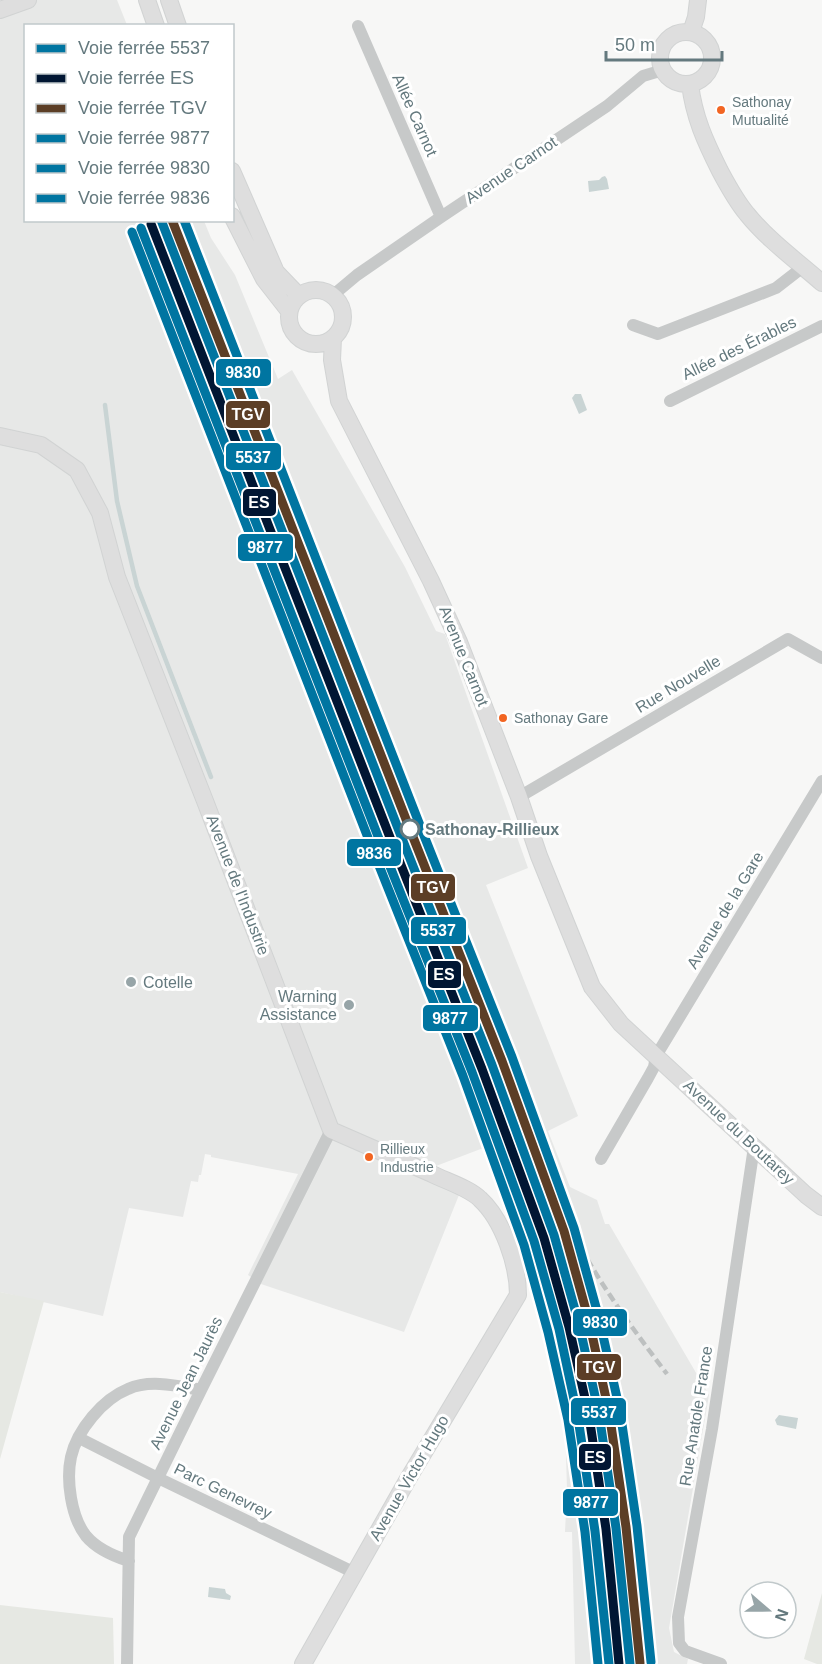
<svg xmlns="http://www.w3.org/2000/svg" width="822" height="1664" font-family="Arial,sans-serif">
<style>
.built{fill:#e7e8e7}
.green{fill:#e6e8e3}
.water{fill:#c9d4d4}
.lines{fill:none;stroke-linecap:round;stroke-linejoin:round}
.stream{stroke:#c9d4d4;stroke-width:4.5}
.secondary-casing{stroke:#d1d3d3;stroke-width:18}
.street{stroke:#c7c9c9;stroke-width:12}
.secondary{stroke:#dedede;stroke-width:16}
.rail{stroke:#bdc0c0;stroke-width:4.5;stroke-dasharray:9 4.5;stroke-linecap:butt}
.rail-1-casing{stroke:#fff;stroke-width:14}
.rail-2-casing{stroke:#fff;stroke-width:14}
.rail-3-casing{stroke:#fff;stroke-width:14}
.rail-4-casing{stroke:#fff;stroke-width:14}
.rail-5-casing{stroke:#fff;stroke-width:14}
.rail-6-casing{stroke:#fff;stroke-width:14}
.rail-1{stroke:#0075a1;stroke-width:9}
.rail-2{stroke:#011633;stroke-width:9}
.rail-3{stroke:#5c3e26;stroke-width:9}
.rail-4{stroke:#0075a1;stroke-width:9}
.rail-5{stroke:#0075a1;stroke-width:9}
.rail-6{stroke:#0075a1;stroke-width:9}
.bus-dot{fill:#f26522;stroke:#fff;stroke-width:2}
.stop-dot{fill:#fff;stroke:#64797e;stroke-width:3}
.poi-dot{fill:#97a5a8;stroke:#fff;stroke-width:2}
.labels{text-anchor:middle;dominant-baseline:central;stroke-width:6;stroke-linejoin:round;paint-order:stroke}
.bus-label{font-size:14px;fill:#64797e;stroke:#fff;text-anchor:start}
.street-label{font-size:16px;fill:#64797e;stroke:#fff}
.stop-label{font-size:16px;font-weight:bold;fill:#64797e;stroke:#fff;text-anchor:start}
.poi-label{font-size:16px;fill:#64797e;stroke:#fff;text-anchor:start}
.line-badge{stroke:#fff;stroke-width:2}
.badge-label{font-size:16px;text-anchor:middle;font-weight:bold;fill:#fff}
</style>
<rect width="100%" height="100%" fill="#f7f7f6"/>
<path class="built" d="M0 0H117L127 25 26 26V220L204 221 211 238 235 275 278 379 292 370 405 567 436 631 445 634 528 868 486 885 578 1116 548 1131 570 1187 597 1200 605 1224H609L709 1395 669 1628 674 1652 688 1659 687 1664H575L572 1532H565L567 1490 564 1388 560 1385 554 1323 553 1293 550 1279 540 1270V1265L507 1156 504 1157 499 1142 436 1166 430 1182 459 1195 404 1332 261 1284 248 1275 298 1174 211 1157V1155L205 1154 201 1175H199L198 1182 191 1181 183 1217 129 1208 103 1316 0 1292Z"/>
<path class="green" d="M0 1292 44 1301 0 1459Z
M822 1593V1664H817L804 1659Z
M0 1605 113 1618 114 1664H0Z"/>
<path class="water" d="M605 176 607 179 609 189 589 192 588 181 599 180 602 177Z
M575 394H581L587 410 579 414 572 398Z
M779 1415 798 1418 796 1429 777 1425 775 1420Z
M209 1587 225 1589 226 1593 231 1596 230 1600 208 1597Z"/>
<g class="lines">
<path class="stream" d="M105 405 117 501 137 586 211 777"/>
<defs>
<path id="secondary" d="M147 0 156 26
M169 0 178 26
M0 10 28 0
M691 32 696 17 698 0
M660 58a26 26 0 1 1 52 0a26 26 0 1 1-52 0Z
M690 84C694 117 705 141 720 171 728 186 736 201 747 214 768 240 797 261 822 283
M232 171 276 272 299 296
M232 216 264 279 289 311
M289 317a27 27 0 1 1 54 0a27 27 0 1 1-54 0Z
M333 338 332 360 339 401 431 581 459 642 519 797 539 856 592 987 621 1024 806 1195 822 1207
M0 436 41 445 77 470 100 513 117 577 205 801 331 1130C365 1145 398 1159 432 1174 446 1181 469 1188 480 1199 503 1220 518 1265 518 1295L408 1479 303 1664"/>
</defs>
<use href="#secondary" class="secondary-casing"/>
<path class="street" d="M358 26 441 217
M332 296 357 275 441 217 607 106 643 76 663 70
M633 325 658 334 776 288 803 267
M670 401 822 326
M519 797 788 639 822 658
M601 1159 648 1078 654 1067 656 1056 822 781
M79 1438 158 1478 355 1573
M129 1561C113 1556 97 1549 86 1536 71 1517 66 1480 71 1457 77 1430 103 1399 128 1389 150 1379 178 1386 201 1390
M127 1664 129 1537 201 1390 331 1130
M721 1664 685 1651 679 1643 678 1617 712 1429 754 1147"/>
<use href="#secondary" class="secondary"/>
<path class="rail" d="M535 1135C548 1177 564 1219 586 1257 610 1298 638 1336 667 1374"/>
<defs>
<path id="rail-1" d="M161 220 401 836 492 1065 554 1235 579 1324 599 1414 616 1528 630 1664"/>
<path id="rail-2" d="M151 224 391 840 482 1069 544 1238 569 1327 589 1416 606 1529 619 1664"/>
<path id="rail-3" d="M172 220 411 832 502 1061 564 1231 589 1321 609 1412 626 1527 640 1663"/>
<path id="rail-4" d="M141 228 381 844 472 1072 534 1241 559 1329 578 1418 595 1531 609 1664"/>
<path id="rail-5" d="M184 220 421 828 512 1057 574 1228 599 1318 620 1411 637 1526 651 1662"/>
<path id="rail-6" d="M132 232 372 848 463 1076 524 1245 548 1332 568 1420 585 1532 598 1664"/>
</defs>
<use href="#rail-1" class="rail-1-casing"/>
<use href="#rail-2" class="rail-2-casing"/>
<use href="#rail-3" class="rail-3-casing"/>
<use href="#rail-4" class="rail-4-casing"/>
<use href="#rail-5" class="rail-5-casing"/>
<use href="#rail-6" class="rail-6-casing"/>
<use href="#rail-1" class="rail-1"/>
<use href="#rail-2" class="rail-2"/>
<use href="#rail-3" class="rail-3"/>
<use href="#rail-4" class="rail-4"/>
<use href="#rail-5" class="rail-5"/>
<use href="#rail-6" class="rail-6"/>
</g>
<g class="bus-dot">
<circle cx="721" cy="110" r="5"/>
<circle cx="503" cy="718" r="5"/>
<circle cx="369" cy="1157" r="5"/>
</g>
<circle class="stop-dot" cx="410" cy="829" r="9"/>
<g class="poi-dot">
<circle cx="131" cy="982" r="6"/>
<circle cx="349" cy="1005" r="6"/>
</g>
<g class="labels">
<g class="bus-label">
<text x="732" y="102">Sathonay<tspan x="732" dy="18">Mutualité</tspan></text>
<text x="514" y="718">Sathonay Gare</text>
<text x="380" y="1149">Rillieux<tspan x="380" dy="18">Industrie</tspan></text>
</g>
<g class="street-label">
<text transform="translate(415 115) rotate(66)">Allée Carnot</text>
<text transform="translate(511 170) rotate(-34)">Avenue Carnot</text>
<text transform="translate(739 348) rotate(-26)">Allée des Érables</text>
<text transform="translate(464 656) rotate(68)">Avenue Carnot</text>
<text transform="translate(678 684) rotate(-31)">Rue Nouvelle</text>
<text transform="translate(238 885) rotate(69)">Avenue de l'Industrie</text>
<text transform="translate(725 910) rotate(-59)">Avenue de la Gare</text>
<text transform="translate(739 1132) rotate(43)">Avenue du Boutarey</text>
<text transform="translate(186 1383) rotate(-64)">Avenue Jean Jaurès</text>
<text transform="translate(696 1416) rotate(-81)">Rue Anatole France</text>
<text transform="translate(409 1478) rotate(-60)">Avenue Victor Hugo</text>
<text transform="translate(223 1491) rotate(26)">Parc Genevrey</text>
</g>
<g class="stop-label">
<text x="425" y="829">Sathonay-Rillieux</text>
</g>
<g class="poi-label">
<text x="143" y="982">Cotelle</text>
<text x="337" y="996" text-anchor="end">Warning<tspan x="337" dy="18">Assistance</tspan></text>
</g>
</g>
<g class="line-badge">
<rect x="215" y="358" width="57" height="29" rx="6" fill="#0075a1"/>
<rect x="225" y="400" width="46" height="29" rx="6" fill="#5c3e26"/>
<rect x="225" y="442" width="57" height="29" rx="6" fill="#0075a1"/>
<rect x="242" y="488" width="35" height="29" rx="6" fill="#011633"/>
<rect x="237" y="533" width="57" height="29" rx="6" fill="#0075a1"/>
<rect x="346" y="838" width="56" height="29" rx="6" fill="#0075a1"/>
<rect x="410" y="873" width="46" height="29" rx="6" fill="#5c3e26"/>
<rect x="410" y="916" width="57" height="29" rx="6" fill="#0075a1"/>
<rect x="427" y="960" width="35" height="29" rx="6" fill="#011633"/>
<rect x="422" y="1004" width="57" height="28" rx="6" fill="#0075a1"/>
<rect x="572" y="1308" width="56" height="29" rx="6" fill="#0075a1"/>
<rect x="576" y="1353" width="46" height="28" rx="6" fill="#5c3e26"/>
<rect x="570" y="1397" width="57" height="29" rx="6" fill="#0075a1"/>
<rect x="578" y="1443" width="34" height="28" rx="6" fill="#011633"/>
<rect x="562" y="1488" width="57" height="29" rx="6" fill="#0075a1"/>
</g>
<g class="badge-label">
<text x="243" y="378">9830</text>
<text x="248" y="420">TGV</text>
<text x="253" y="463">5537</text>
<text x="259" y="508">ES</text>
<text x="265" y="553">9877</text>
<text x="374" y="859">9836</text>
<text x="433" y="893">TGV</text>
<text x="438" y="936">5537</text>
<text x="444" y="980">ES</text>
<text x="450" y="1024">9877</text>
<text x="600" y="1328">9830</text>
<text x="599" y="1373">TGV</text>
<text x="599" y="1418">5537</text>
<text x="595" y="1463">ES</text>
<text x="591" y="1508">9877</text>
</g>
<rect x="24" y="24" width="210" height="198" fill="#ffffff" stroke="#c1c9cb" stroke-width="1.5"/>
<rect x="36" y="44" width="30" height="9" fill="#0075a1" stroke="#c1c9cb" stroke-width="1.5"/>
<text x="78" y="54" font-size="18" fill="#64797e">Voie ferrée 5537</text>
<rect x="36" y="74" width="30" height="9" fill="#011633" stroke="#c1c9cb" stroke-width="1.5"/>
<text x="78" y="84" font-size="18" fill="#64797e">Voie ferrée ES</text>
<rect x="36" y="104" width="30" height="9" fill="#5c3e26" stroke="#c1c9cb" stroke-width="1.5"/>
<text x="78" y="114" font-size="18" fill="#64797e">Voie ferrée TGV</text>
<rect x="36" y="134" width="30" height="9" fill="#0075a1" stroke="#c1c9cb" stroke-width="1.5"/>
<text x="78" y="144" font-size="18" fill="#64797e">Voie ferrée 9877</text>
<rect x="36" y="164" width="30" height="9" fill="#0075a1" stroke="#c1c9cb" stroke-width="1.5"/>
<text x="78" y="174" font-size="18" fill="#64797e">Voie ferrée 9830</text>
<rect x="36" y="194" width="30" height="9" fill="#0075a1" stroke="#c1c9cb" stroke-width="1.5"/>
<text x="78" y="204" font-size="18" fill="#64797e">Voie ferrée 9836</text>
<g transform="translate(768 1610) rotate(110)"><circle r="28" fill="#ffffff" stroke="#c1c9cb" stroke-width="1.5"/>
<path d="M0-4.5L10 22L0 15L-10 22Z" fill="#97a5a8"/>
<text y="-9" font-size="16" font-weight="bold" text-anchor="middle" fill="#64797e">N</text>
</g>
<path d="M606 51v9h116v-9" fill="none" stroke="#64797e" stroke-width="3"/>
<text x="615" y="51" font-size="18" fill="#64797e" stroke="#ffffff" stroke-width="4.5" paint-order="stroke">50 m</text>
</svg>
